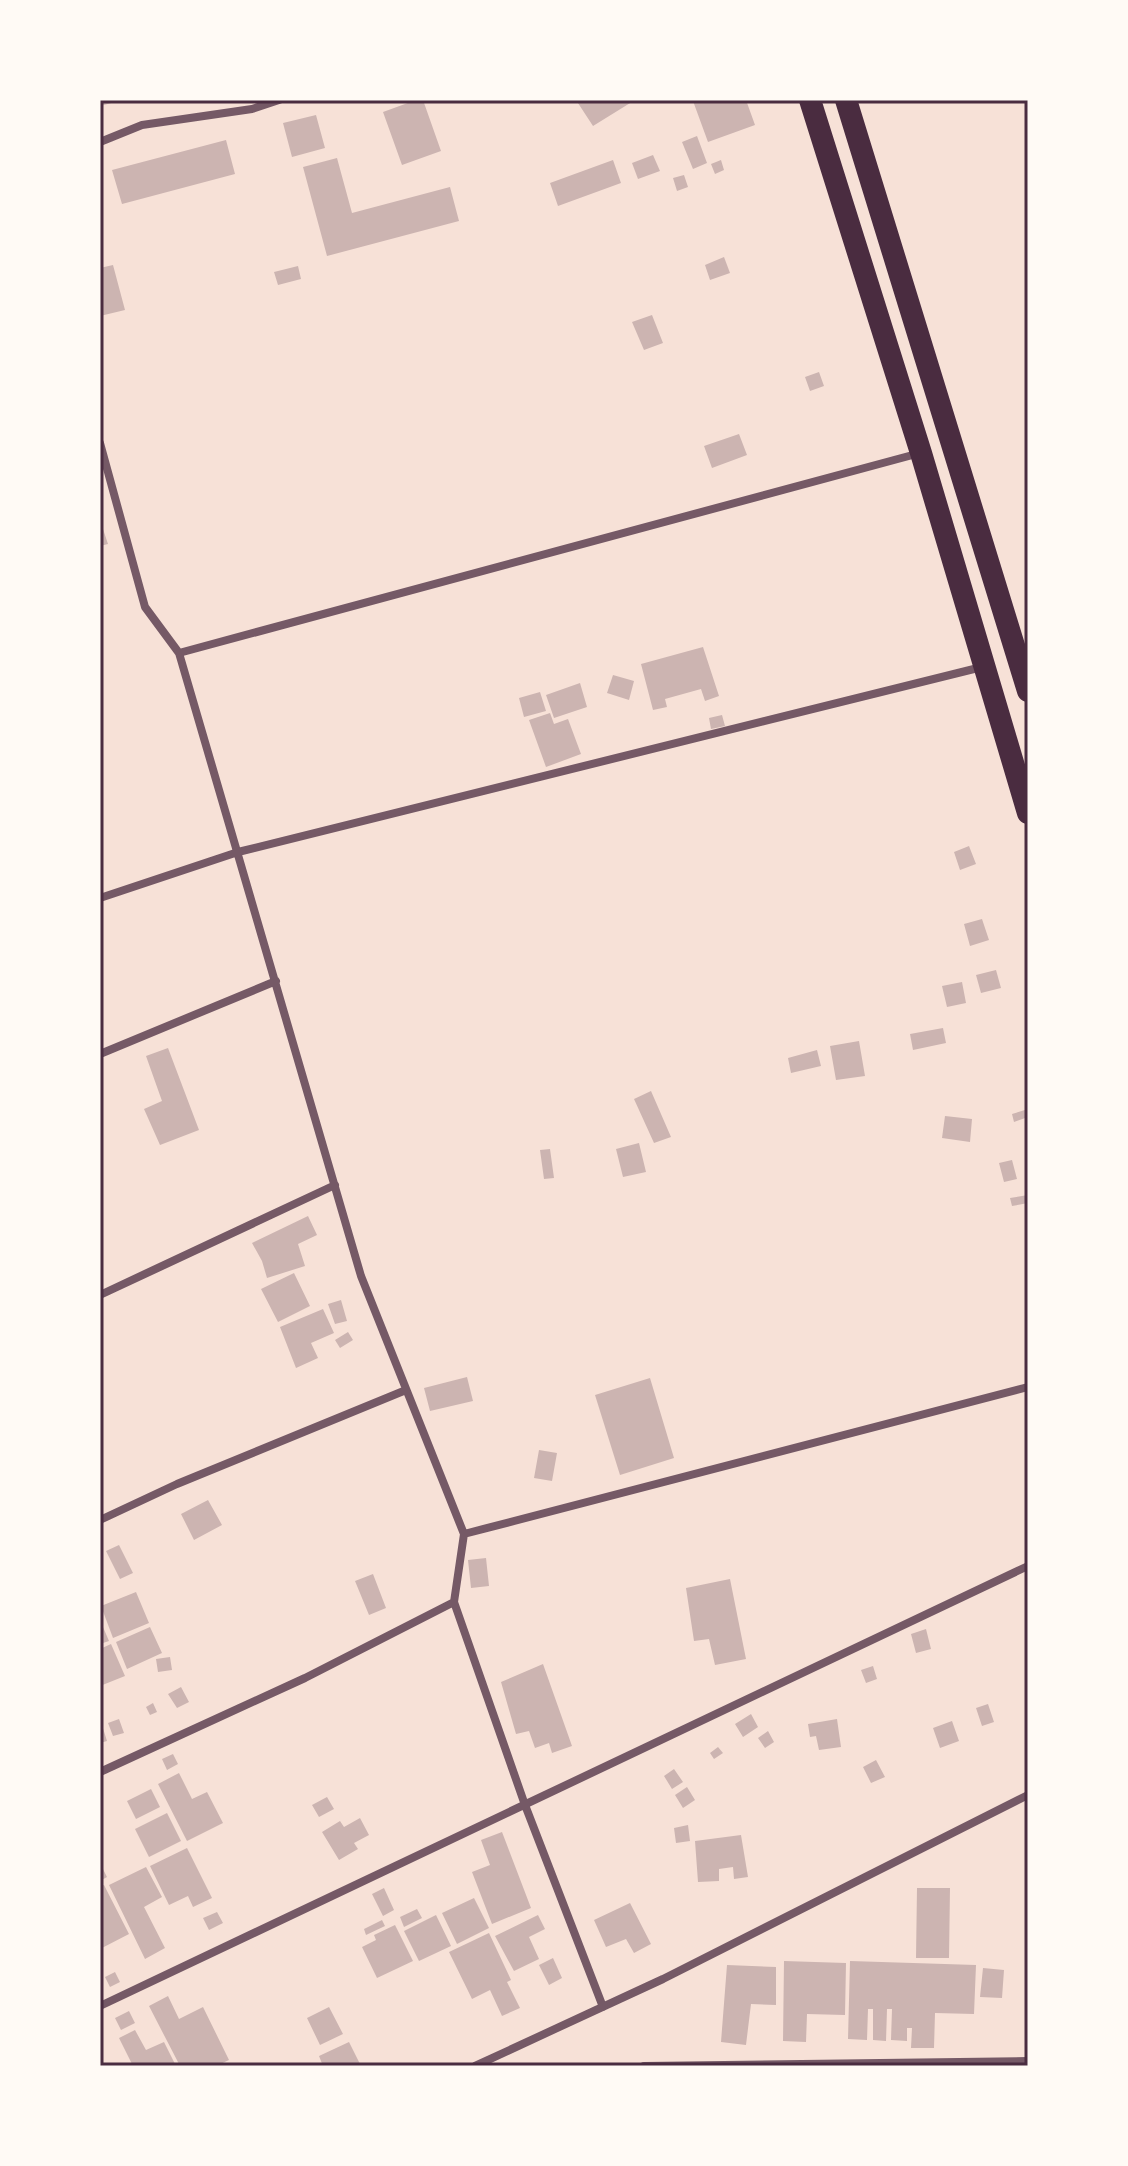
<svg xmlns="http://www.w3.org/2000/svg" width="1128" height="2166" font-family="'IBM Plex Sans',sans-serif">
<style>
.building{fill:#ccb4b1}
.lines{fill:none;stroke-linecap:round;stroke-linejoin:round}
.minor{stroke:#755966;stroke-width:8}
.trunk{stroke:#4a2c40;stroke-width:22}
.neatline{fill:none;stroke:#4a2c40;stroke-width:3}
</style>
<rect width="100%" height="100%" fill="#f7e1d7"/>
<path class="building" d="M100 100H119V101L100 106Z
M416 100H423L441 151 402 165 383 112Z
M576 100H635L593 126Z
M696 100H746L755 125 708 142 693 101Z
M316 115 325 148 292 157 283 123Z
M697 136 707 163 693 169 682 142Z
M226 140 235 174 122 204 112 170Z
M653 155 660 171 638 179 632 163Z
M337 158 352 213 450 187 459 221 327 256 303 167Z
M613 160 621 183 558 206 550 183Z
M721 160 724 170 715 174 711 164Z
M684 175 688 187 677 191 673 178Z
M724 257 730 273 710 280 705 265Z
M113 265 125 310 100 316V268Z
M298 266 301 279 278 285 274 272Z
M652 315 663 343 644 350 632 322Z
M819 372 824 386 810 391 805 377Z
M739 434 747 455 712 468 704 446Z
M100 520 108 544 100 546Z
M703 647 719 696 705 701 701 689 665 699 667 707 653 710 641 664Z
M613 675 634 681 629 700 607 693Z
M580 683 587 707 554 718 546 695Z
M540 692 546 711 524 717 519 698Z
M550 713 554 724 568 719 581 754 546 767 529 720Z
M722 715 725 726 711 729 709 718Z
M969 846 976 864 960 870 954 852Z
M982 919 989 940 970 946 964 924Z
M996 970 1001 988 981 993 976 975Z
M962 982 966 1003 947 1007 942 986Z
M943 1028 946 1043 913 1050 910 1034Z
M859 1041 865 1076 836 1080 830 1046Z
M168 1048 199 1130 160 1145 144 1109 162 1101 146 1056Z
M817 1050 821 1066 791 1073 788 1058Z
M651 1091 671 1137 654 1143 634 1099Z
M1028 1109V1117L1014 1122 1012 1114Z
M945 1116 972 1119 970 1142 942 1138Z
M639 1143 646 1172 623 1177 616 1149Z
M550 1149 554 1178 544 1179 540 1150Z
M1012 1160 1017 1179 1004 1182 999 1163Z
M1028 1195V1203L1012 1206 1010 1198Z
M308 1216 317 1235 298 1244 305 1266 267 1278 262 1261 252 1243Z
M294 1273 310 1306 278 1322 261 1289Z
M341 1300 347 1321 335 1324 328 1304Z
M323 1309 334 1333 311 1343 318 1358 296 1368 280 1327Z
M348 1332 353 1340 340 1348 335 1340Z
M467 1377 473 1401 430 1411 424 1388Z
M650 1378 674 1458 620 1475 595 1395Z
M539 1450 557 1453 552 1481 534 1478Z
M208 1500 222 1525 194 1540 181 1514Z
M119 1545 133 1573 120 1579 106 1551Z
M486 1558 489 1586 471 1588 468 1560Z
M373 1574 386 1608 369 1615 355 1581Z
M730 1579 746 1659 715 1665 709 1639 694 1641 686 1588Z
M136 1592 149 1623 113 1638 101 1606Z
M100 1620 109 1641 100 1644Z
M150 1627 162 1653 127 1669 116 1642Z
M926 1629 931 1649 916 1653 911 1634Z
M111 1644 125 1676 100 1686V1649Z
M170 1657 172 1670 158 1672 156 1659Z
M543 1664 572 1746 552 1753 549 1743 535 1748 529 1731 516 1734 501 1682Z
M873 1666 877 1679 866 1683 861 1670Z
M181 1687 189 1702 177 1708 168 1694Z
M153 1703 157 1712 150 1715 146 1707Z
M988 1704 994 1722 982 1726 976 1708Z
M751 1714 758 1727 743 1737 735 1724Z
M119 1719 124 1733 113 1736 108 1723Z
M837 1719 841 1747 819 1750 816 1736 810 1737 808 1724Z
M952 1721 959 1741 940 1748 933 1728Z
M101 1722 107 1741 100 1743V1723Z
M768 1731 774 1742 765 1748 758 1738Z
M718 1747 723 1753 714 1759 710 1753Z
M173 1754 178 1764 167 1770 162 1759Z
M876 1760 885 1777 871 1783 863 1767Z
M674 1769 683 1782 672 1789 664 1776Z
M179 1773 192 1799 207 1792 223 1823 187 1841 158 1784Z
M687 1787 695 1800 683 1808 675 1795Z
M151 1789 160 1807 136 1819 127 1801Z
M327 1797 334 1809 319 1817 312 1805Z
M167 1813 181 1841 149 1857 135 1829Z
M360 1818 369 1835 354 1843 358 1849 339 1860 322 1832 340 1821 344 1827Z
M688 1825 690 1841 676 1843 674 1828Z
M502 1832 531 1908 492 1924 472 1872 490 1865 481 1840Z
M741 1835 748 1877 734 1879 733 1867 719 1869V1881L698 1882 695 1841Z
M187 1848 212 1898 193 1907 188 1896 169 1905 150 1866Z
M100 1863 107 1877 100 1881Z
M146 1867 162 1897 144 1907 165 1948 145 1959 109 1885Z
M104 1885 129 1934 100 1949V1886Z
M384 1888 394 1910 383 1916 372 1894Z
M917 1888H950L949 1958H916Z
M474 1898 489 1928 457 1944 442 1913Z
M630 1903 651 1944 634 1953 626 1939 606 1947 594 1920Z
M417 1909 422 1918 404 1927 400 1917Z
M217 1912 223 1923 209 1930 203 1918Z
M436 1915 451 1946 419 1961 404 1931Z
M538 1915 545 1929 529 1937 539 1959 514 1971 495 1936Z
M382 1920 385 1926 366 1935 364 1929Z
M395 1925 413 1961 377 1978 362 1947 376 1940 374 1935Z
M489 1933 511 1980 507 1982 520 2008 502 2016 490 1990 472 1999 449 1952Z
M553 1958 562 1978 549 1985 539 1965Z
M784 1961 846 1963 845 2015 807 2014 806 2042 783 2041Z
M850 1961 976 1965 974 2014 935 2013 934 2048H911L912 2028H907V2041L891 2040 892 2009H887L886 2041 873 2040V2009H868L867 2040 848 2039Z
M727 1965 776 1967V2005L751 2004 746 2045 721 2042Z
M983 1968 1004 1970 1002 1998 980 1997Z
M115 1972 120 1982 110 1987 105 1977Z
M168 1996 179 2019 203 2007 229 2060 216 2066H180L149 2006Z
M329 2007 343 2034 320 2045 307 2018Z
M129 2011 135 2023 121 2030 115 2018Z
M135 2030 146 2050 164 2042 176 2066H133L119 2038Z
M349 2042 361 2066H323L319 2056Z"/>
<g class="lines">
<path class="minor" d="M100 142 142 125 252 109 279 100
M100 443 145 607 179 653 361 1276 464 1534 454 1602 525 1805 603 2007
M179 653 920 453
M100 898 238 852 982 667
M100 1054 276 981
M100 1295 335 1185
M100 1520 177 1484 406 1390
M464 1534 1028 1387
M100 1772 305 1678 454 1602
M100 2006 1028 1566
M475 2066 663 1979 1028 1795
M644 2066 1028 2061"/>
<path class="trunk" d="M810 100 921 453 1028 813
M846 100 1028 691"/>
</g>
<rect width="1128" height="2166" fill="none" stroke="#fffaf5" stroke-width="204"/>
<rect x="102" y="102" width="924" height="1962" class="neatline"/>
</svg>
